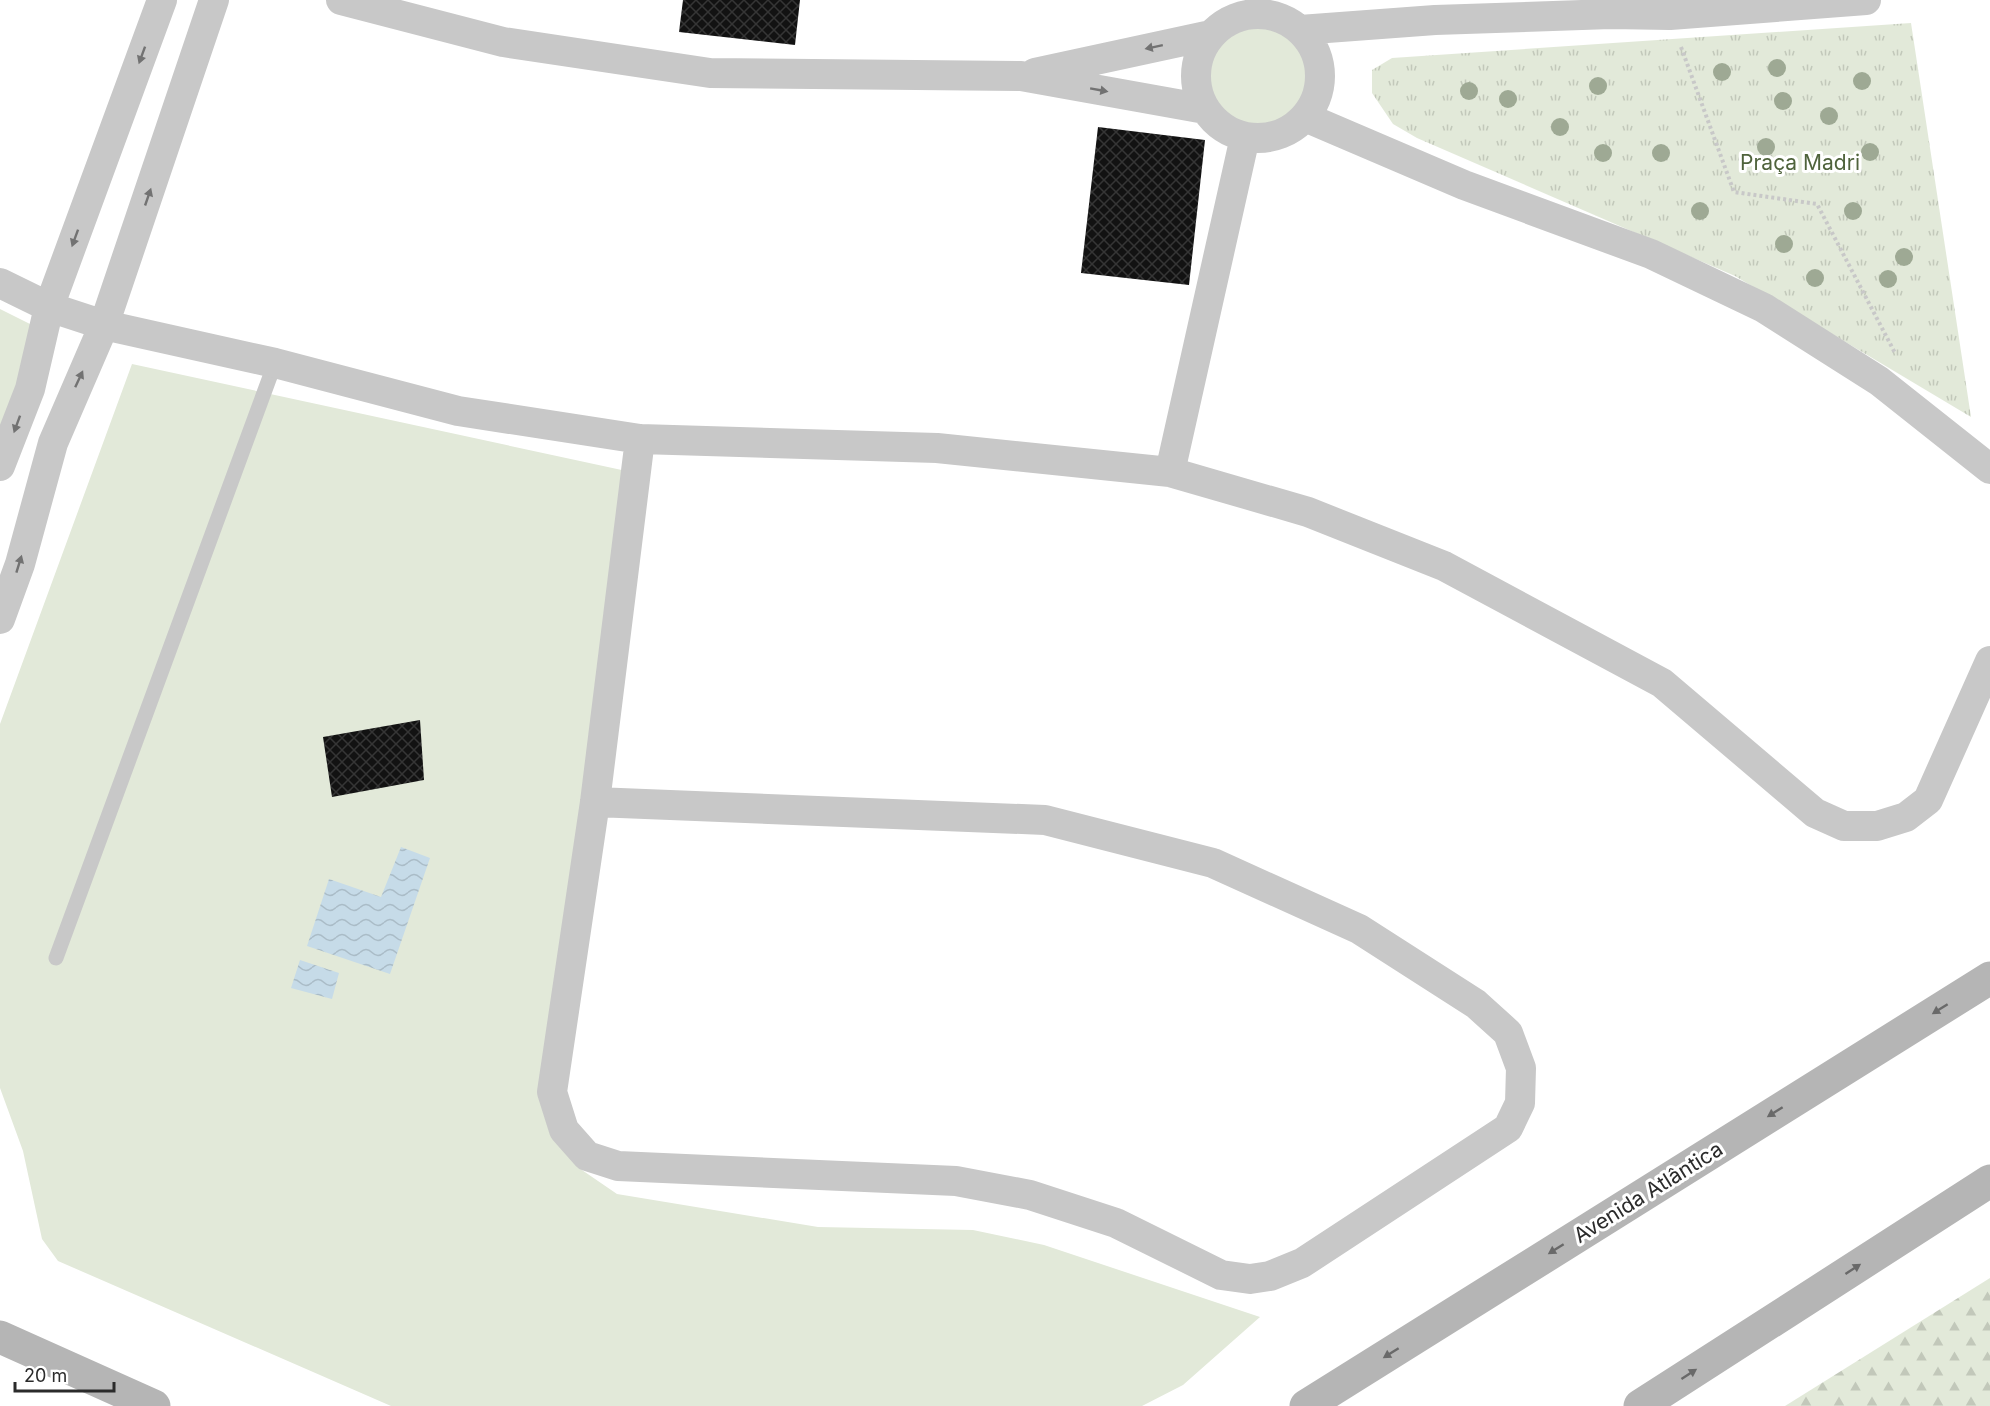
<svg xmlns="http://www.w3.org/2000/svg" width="1990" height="1406" font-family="Inter,sans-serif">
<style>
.grass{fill:#e2e9d9}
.forest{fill:url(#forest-firs)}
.park{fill:url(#park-tufts)}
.water{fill:url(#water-waves)}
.building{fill:url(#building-cross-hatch)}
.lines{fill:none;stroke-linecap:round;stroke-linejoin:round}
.path{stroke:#c8c8c8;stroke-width:4;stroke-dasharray:3 3;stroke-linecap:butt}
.lane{stroke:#c8c8c8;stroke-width:15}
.street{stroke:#c8c8c8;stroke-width:30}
.secondary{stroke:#b5b5b5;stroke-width:33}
.tree{fill:#9ea994}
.oneway{fill:#727272}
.oneway2{fill:#696969}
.labels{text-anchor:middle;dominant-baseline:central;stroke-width:6;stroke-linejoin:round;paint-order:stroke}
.park-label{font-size:21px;fill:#4f633c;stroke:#fff}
.street-label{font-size:21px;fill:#2b2b2b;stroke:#fff}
</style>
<defs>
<pattern id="forest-firs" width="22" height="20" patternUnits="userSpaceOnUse" patternTransform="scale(1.5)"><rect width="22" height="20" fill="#e2e9d9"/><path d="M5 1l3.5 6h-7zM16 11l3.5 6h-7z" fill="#c2c8ba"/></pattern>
<pattern id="park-tufts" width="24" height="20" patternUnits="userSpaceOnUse" patternTransform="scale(1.5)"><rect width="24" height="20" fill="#e2e9d9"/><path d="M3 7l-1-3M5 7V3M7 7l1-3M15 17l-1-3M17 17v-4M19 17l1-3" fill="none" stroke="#c2c8ba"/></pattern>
<pattern id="water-waves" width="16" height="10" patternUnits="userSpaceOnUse" patternTransform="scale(1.5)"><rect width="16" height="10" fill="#c6dbe8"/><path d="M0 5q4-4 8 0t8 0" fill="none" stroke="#aabcc7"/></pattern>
<pattern id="building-cross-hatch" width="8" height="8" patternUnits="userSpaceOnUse" patternTransform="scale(1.5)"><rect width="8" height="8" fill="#121212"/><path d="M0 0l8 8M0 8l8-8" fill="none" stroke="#353535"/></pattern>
</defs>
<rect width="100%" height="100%" fill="#fff"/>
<path class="grass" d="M1207 76a53 53 0 1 1 106 0a53 53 0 1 1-106 0Z
M0 309 30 324 31 372 0 450Z
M132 364 631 472 550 1119 579 1168 617 1194 818 1227 973 1230 1044 1245 1260 1317 1183 1385 1142 1406H391L58 1261 42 1239 23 1151 0 1088V724Z"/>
<path class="forest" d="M1990 1278V1406H1785Z"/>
<path class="park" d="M1911 23 1971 417 1735 276 1417 138 1393 124 1372 93V70L1392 58Z"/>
<path class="water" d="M401 847 430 858 390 974 307 946 329 879 381 897Z
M300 960 339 973 332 999 291 988Z"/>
<path class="building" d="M683 0H800L795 45 679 32Z
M1098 127 1205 140 1189 285 1081 273Z
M420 720 424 780 332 797 323 737Z"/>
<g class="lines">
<path class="path" d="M1681 47 1734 192 1817 204 1895 353"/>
<path class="lane" d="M56 958 275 363"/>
<path class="street" d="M341 0 503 42 710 73 1021 76 1205 109
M1196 76a62 62 0 1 1 124 0a62 62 0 1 1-124 0Z
M1300 30 1435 20 1611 14 1670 15 1866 0
M1035 73 1211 35
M1305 117 1464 185 1651 254 1764 308 1879 381 1990 469
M0 283 49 307 104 325 275 363 458 411 640 439 937 448 1170 472 1308 512 1444 566 1662 683 1815 813 1844 826H1877L1906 817 1928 800 1990 661
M0 466 30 389 49 307 162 0
M1170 472 1245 137
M0 619 20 564 53 443 104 325 214 0
M595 802 1045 820 1213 863 1359 929 1476 1004 1508 1033 1521 1068 1520 1103 1508 1128 1302 1263 1270 1276 1250 1279 1221 1275 1116 1223 1030 1195 956 1181 618 1166 587 1156 564 1130 552 1092 595 802 640 439"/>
<path class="secondary" d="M0 1337 154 1406
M1306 1406 1990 978
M1640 1406 1990 1181"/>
</g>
<g class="tree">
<circle cx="1777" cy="68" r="9"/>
<circle cx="1722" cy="72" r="9"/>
<circle cx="1862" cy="81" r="9"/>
<circle cx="1598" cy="86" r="9"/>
<circle cx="1469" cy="91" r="9"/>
<circle cx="1508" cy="99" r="9"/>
<circle cx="1783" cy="101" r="9"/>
<circle cx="1829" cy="116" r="9"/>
<circle cx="1560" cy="127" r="9"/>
<circle cx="1766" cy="147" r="9"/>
<circle cx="1870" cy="152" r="9"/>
<circle cx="1603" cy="153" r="9"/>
<circle cx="1661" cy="153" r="9"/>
<circle cx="1700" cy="211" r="9"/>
<circle cx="1853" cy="211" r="9"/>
<circle cx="1784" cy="244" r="9"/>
<circle cx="1904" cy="257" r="9"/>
<circle cx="1815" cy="278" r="9"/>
<circle cx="1888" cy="279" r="9"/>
</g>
<defs><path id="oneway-solid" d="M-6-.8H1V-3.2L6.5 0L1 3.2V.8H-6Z" transform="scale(1.5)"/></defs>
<g class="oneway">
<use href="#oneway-solid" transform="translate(1154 47) rotate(168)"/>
<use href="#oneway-solid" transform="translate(142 55) rotate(110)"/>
<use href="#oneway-solid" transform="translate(1099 90) rotate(10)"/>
<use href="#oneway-solid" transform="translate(148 197) rotate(-71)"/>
<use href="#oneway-solid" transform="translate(75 238) rotate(110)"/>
<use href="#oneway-solid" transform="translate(79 379) rotate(-65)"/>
<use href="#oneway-solid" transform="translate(17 424) rotate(110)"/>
<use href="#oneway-solid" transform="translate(19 564) rotate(-73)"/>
</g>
<g class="oneway2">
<use href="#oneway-solid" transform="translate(1940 1009) rotate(148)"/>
<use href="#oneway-solid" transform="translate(1775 1112) rotate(148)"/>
<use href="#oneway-solid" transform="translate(1556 1249) rotate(148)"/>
<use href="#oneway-solid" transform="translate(1853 1269) rotate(-33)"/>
<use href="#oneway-solid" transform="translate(1391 1353) rotate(148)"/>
<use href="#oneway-solid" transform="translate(1689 1374) rotate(-33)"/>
</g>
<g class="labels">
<g class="park-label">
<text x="1800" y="162">Praça Madri</text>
</g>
<g class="street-label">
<text transform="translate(1648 1192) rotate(-32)">Avenida Atlântica</text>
</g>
</g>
<path d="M15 1382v9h99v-9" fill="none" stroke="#2b2b2b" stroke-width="3"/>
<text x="24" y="1382" font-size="18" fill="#2b2b2b" stroke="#ffffff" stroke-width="4.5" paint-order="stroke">20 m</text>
</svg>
